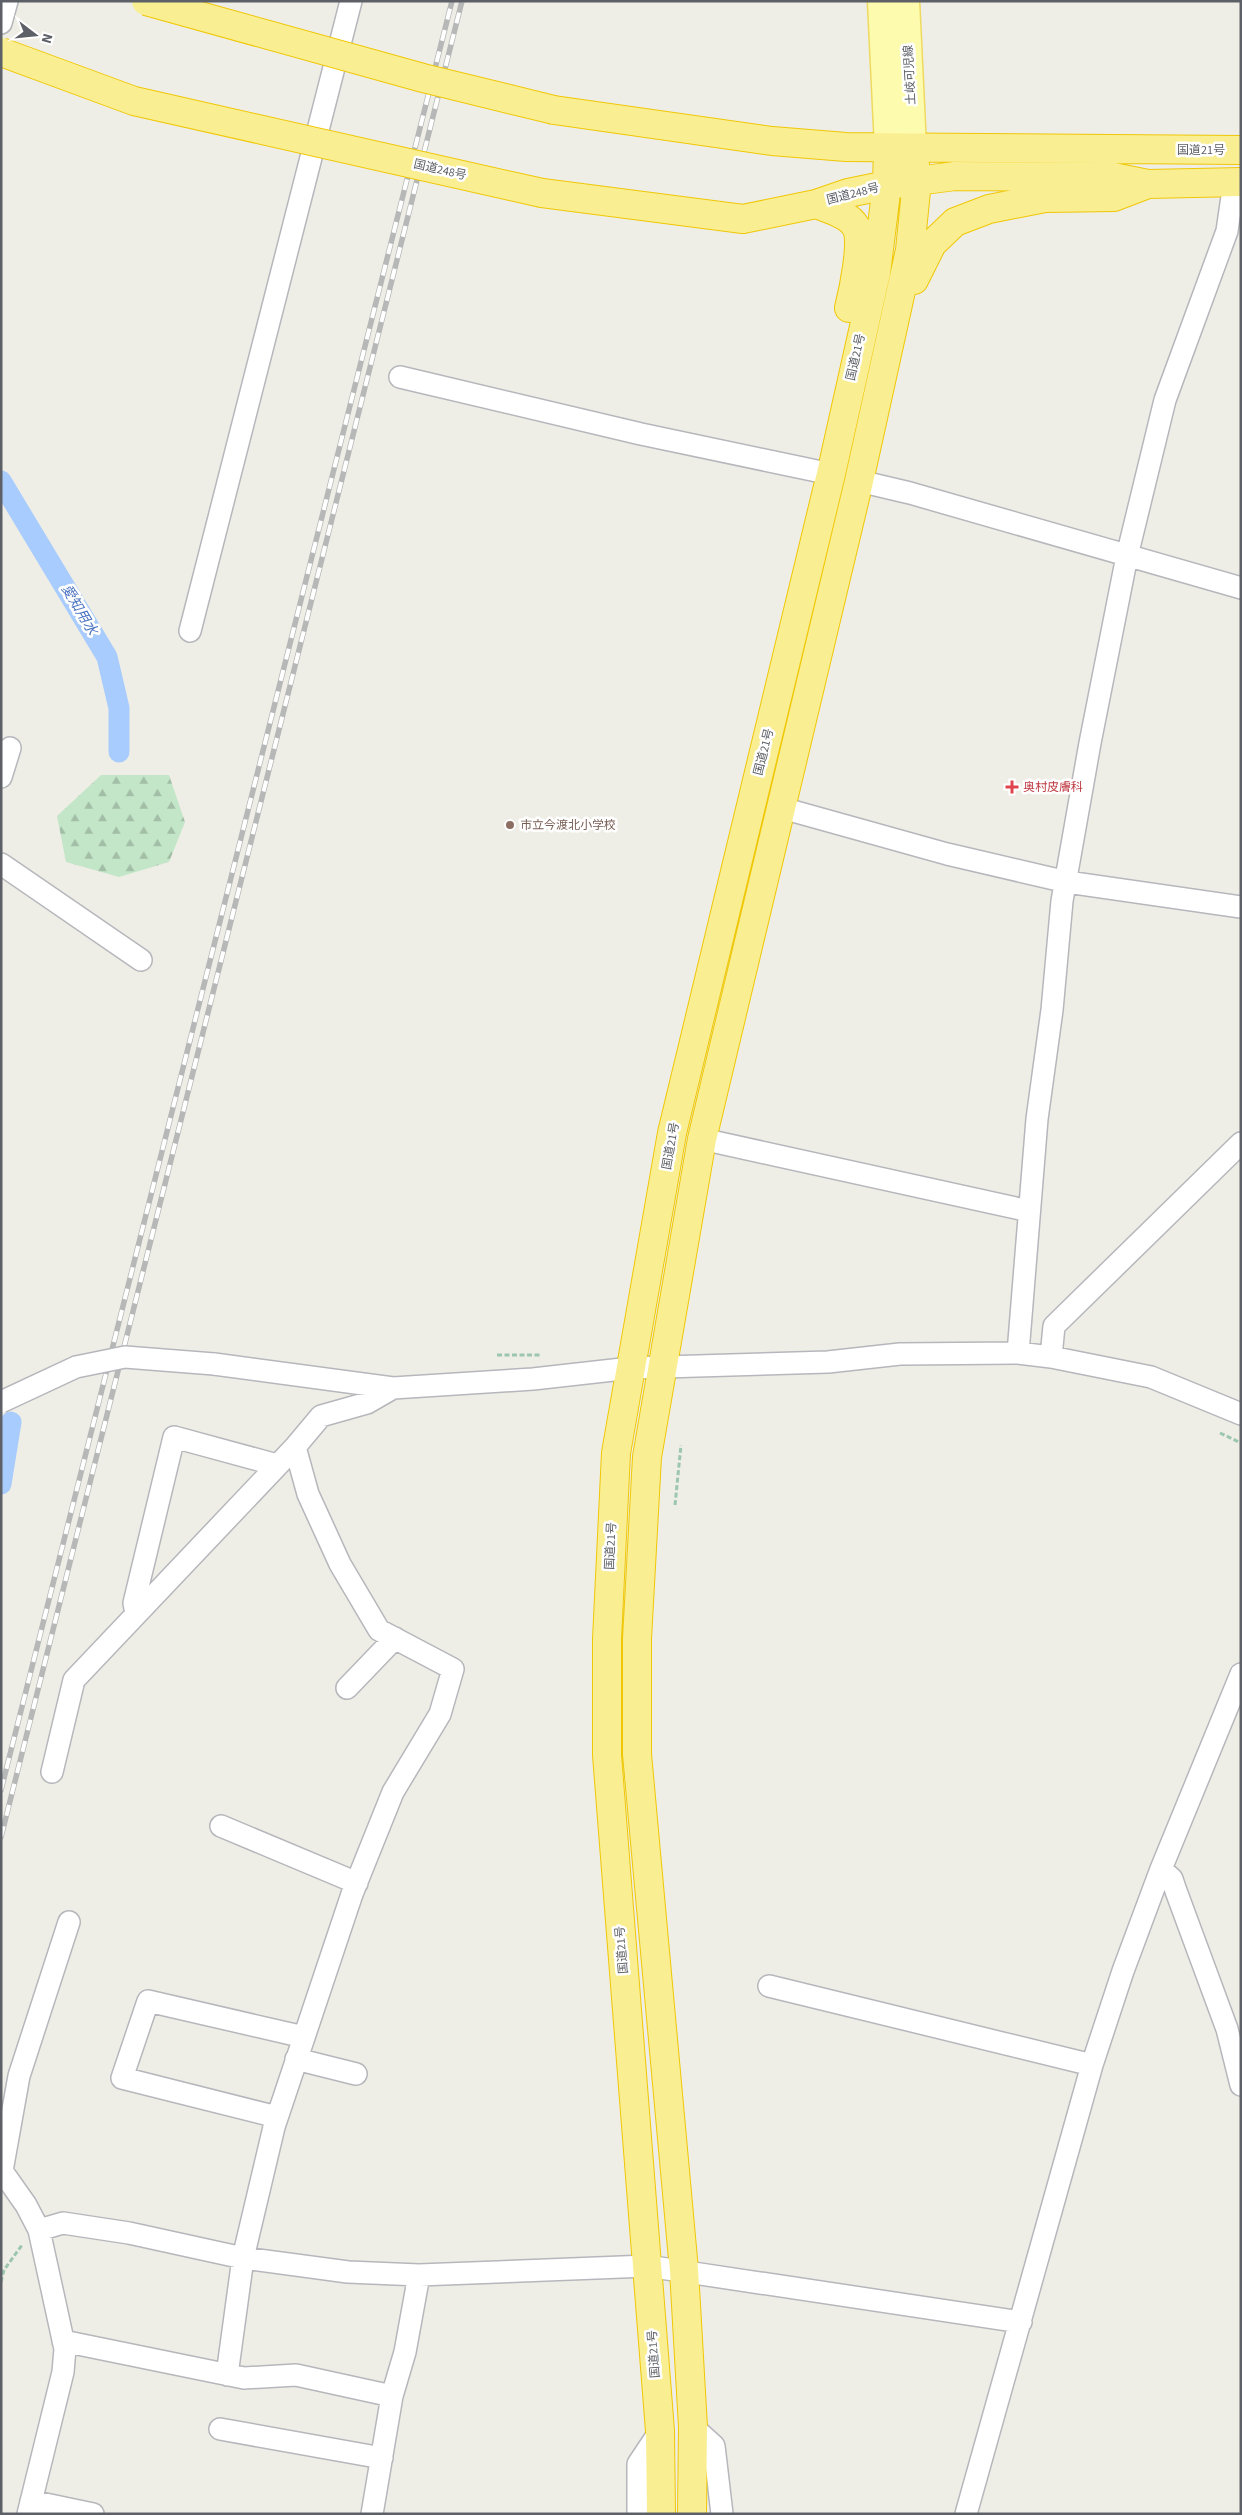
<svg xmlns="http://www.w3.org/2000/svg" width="1242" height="2515" font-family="'Source Sans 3','Noto Sans JP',sans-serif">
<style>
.forest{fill:url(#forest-firs)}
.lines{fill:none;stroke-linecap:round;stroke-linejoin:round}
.canal{stroke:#a8ccfd;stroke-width:21}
.minor-casing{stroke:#b6b7bc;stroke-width:24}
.major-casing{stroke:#eeda60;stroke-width:29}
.highway-casing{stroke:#efc706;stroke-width:30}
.path{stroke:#9cc6ae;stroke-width:3;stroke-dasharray:5 2.5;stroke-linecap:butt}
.minor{stroke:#fff;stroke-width:21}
.major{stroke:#fdfbad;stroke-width:26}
.highway{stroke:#faee92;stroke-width:28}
.rail-casing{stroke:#b6b7b7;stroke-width:5.5}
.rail{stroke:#fff;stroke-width:4;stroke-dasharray:11;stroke-linecap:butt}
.minor-bridge-casing{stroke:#b6b7bc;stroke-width:24;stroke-linecap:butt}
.highway-bridge-casing{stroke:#efc706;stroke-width:30;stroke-linecap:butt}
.minor-bridge{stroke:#fff;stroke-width:21}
.highway-bridge{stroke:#faee92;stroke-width:28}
.health-dot{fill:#e0444e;stroke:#fff;stroke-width:2}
.education-dot{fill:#8d6e63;stroke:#fff;stroke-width:2}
.labels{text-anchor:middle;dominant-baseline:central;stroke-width:5;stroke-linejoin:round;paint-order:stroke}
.street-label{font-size:12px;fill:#5d6066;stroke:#fff}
.health-label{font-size:12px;fill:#be3a42;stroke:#fff;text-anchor:start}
.education-label{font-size:12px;fill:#785e54;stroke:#fff;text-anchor:start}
.water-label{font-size:14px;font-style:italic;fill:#4a73c1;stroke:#fff}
</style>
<defs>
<pattern id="forest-firs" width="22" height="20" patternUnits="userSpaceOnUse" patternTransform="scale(1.25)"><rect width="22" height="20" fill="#c3e6c8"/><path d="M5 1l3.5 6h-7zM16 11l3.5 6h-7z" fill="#a2bea6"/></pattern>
</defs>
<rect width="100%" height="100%" fill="#efeee6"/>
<path class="forest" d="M101 775H169L185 822 169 862 119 877 66 862 57 816Z"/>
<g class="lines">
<path class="canal" d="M1 481 107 657 119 708V752
M1 1484 11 1422"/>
<defs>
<path id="minor" d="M1 23 7 1
M400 377 641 434 831 474
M859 481 910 493 1241 588
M190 631 351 1
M1 777 10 748
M782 808 947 854 1067 882 1241 907
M1 864 141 960
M702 1139 1029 1211
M1018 1353 1037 1119 1052 1010 1062 901 1090 743 1127 556 1165 400 1227 231 1234 183
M1051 1357 1054 1326 1241 1143
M214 1364 393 1388 533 1379 631 1368 828 1362 900 1354 1018 1353 1051 1357 1151 1377 1241 1414
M136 1614 134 1603 174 1437 277 1465
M347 1688 395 1638
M52 1772 74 1680 295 1447
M221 1826 357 1883
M1161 1869 1172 1879 1176 1891 1227 2029 1241 2085
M769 1986 1092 2065
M296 2059 356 2074
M277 2117 122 2078 148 2001 304 2037
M39 2230 63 2223 129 2233 243 2258 348 2272 419 2275 647 2266 1021 2322
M63 2341 244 2378 296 2375 392 2396
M227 2375 243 2258 274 2127 352 1894 393 1792 440 1714 453 1669 379 1630 340 1564 308 1494 295 1447 321 1416 367 1403 393 1388
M693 2427 714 2446 722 2514
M220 2429 382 2458
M31 2501 93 2514
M28 2514 63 2372 65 2349 39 2230 26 2205 2 2171 19 2076 69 1922
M372 2514 392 2396 405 2352 419 2275
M638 2514V2464L660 2431
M966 2514 1092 2065 1123 1971 1161 1869 1241 1674"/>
<path id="major" d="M881 1 888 148
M906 1 913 148"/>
<path id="highway" d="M554 110 772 141 846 147 1241 150
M542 193 743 219 816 204 848 193 887 185 955 176 1113 177 1148 184 1241 182
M816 204C829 209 849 214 856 227 864 242 853 292 849 308
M914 280 932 244 955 222 989 209 1045 198 1114 197 1148 184
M661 2514 660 2431 607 1755V1639L616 1453 672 1133 831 474 876 273 887 185 888 148
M692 2514 693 2427 684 2270 637 1754V1639L647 1457 702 1139 859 481 910 250 917 181 913 148"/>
</defs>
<use href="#minor" class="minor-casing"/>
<use href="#major" class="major-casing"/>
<use href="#highway" class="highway-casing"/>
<path class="path" d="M497 1355H542
M1220 1433 1241 1443
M675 1505 681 1445
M1 2282 4 2270 22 2245"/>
<use href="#minor" class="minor"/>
<use href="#major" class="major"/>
<use href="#highway" class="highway"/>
<defs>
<path id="rail" d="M1 1790 452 1
M1 1837 462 1"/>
</defs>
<use href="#rail" class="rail-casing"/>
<use href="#rail" class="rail"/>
<defs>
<path id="minor-bridge" d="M1 1402 76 1367 125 1357 214 1364"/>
<path id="highway-bridge" d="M146 1 423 78 554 110
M1 52 134 101 542 193"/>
</defs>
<use href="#minor-bridge" class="minor-bridge-casing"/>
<use href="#highway-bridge" class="highway-bridge-casing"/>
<use href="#minor-bridge" class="minor-bridge"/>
<use href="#highway-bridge" class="highway-bridge"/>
</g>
<path class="health-dot" d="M1009.5 779.5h5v5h5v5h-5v5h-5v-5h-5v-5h5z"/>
<circle class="education-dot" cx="510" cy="825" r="5"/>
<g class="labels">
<g class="street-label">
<text transform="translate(910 75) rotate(-93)">土岐可児線</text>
<text x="1201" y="150">国道21号</text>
<text transform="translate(440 170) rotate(13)">国道248号</text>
<text transform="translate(853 194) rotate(-14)">国道248号</text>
<text transform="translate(856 357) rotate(-77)">国道21号</text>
<text transform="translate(764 752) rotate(-76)">国道21号</text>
<text transform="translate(671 1146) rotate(-80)">国道21号</text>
<text transform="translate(611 1546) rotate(-87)">国道21号</text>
<text transform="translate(622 1950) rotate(-95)">国道21号</text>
<text transform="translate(654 2354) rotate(-94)">国道21号</text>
</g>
<g class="health-label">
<text x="1023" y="787">奥村皮膚科</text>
</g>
<g class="education-label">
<text x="520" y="825">市立今渡北小学校</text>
</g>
<g class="water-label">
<text transform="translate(79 610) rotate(59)">愛知用水</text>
</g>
</g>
<rect width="1242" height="2515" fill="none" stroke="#5d6066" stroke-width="5"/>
<g transform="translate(35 35) rotate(106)" stroke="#ffffff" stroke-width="4" paint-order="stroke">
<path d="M0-4L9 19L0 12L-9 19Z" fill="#5d6066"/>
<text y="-8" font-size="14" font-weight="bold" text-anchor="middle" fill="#5d6066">N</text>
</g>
</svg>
